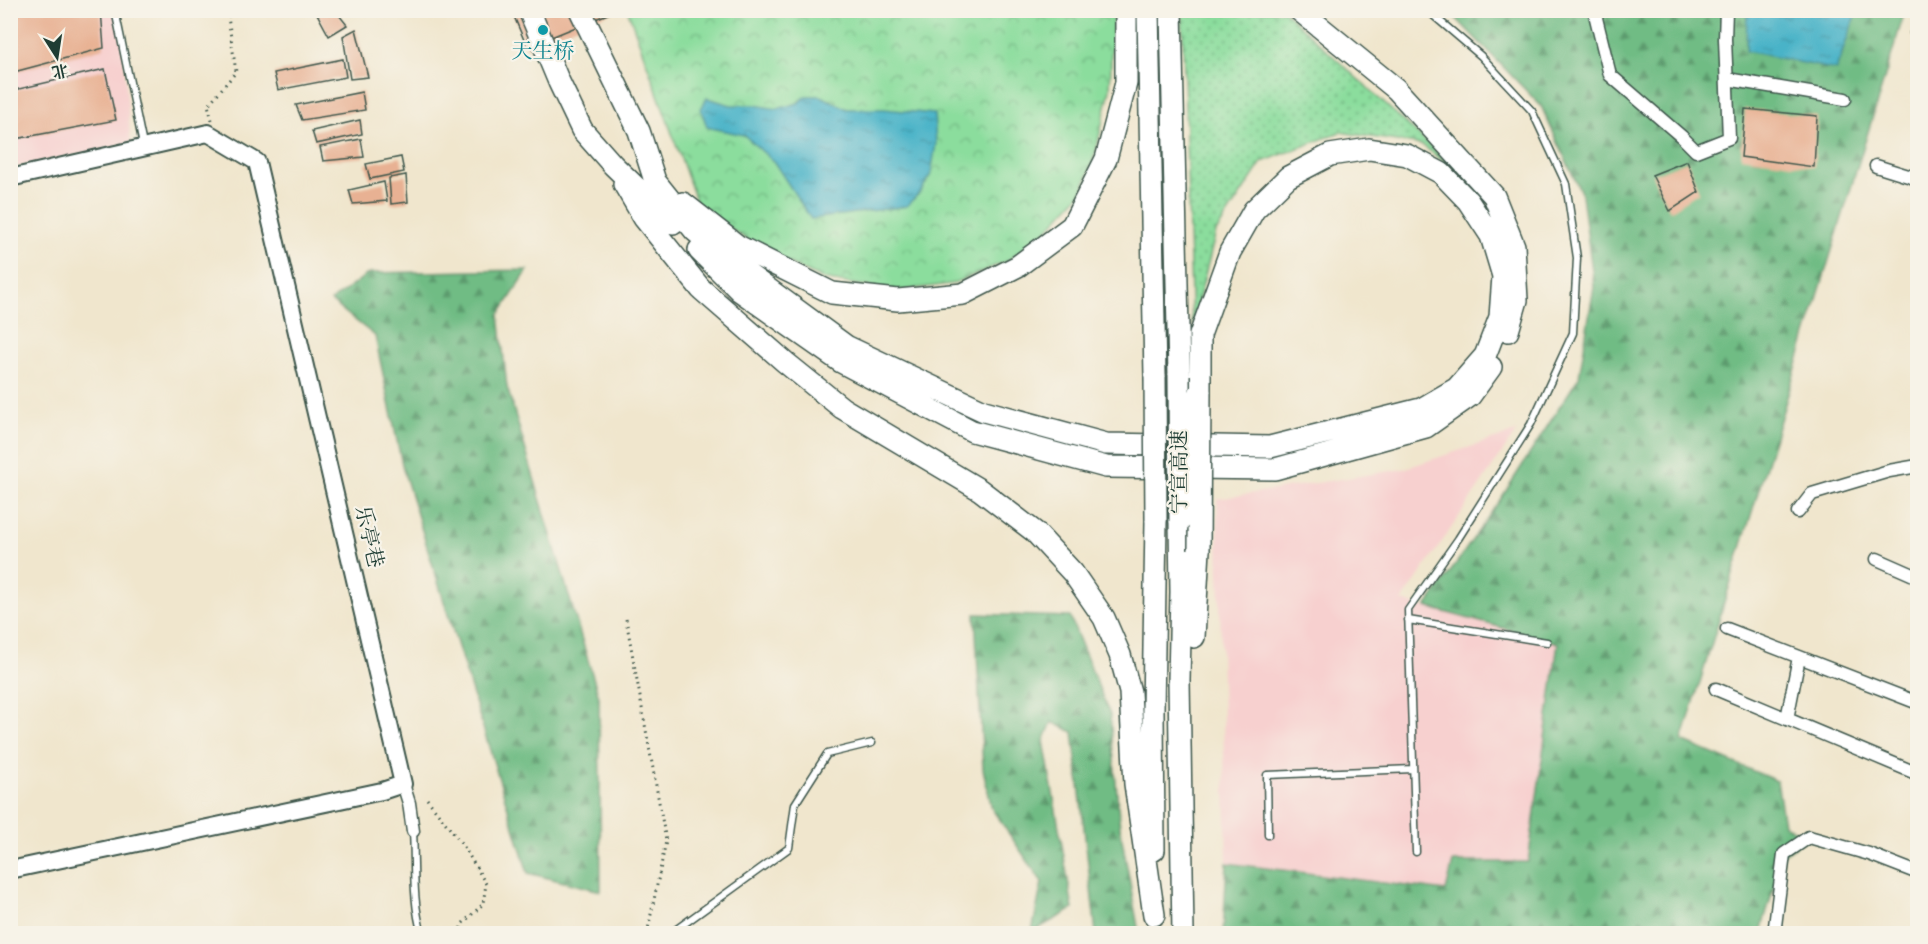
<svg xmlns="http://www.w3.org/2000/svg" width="1928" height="944" font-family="Vollkorn,'Noto Serif SC',serif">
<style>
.built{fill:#f7d0cf}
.grass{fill:url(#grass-dots);stroke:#558d68;stroke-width:1.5}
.forest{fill:url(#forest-firs);stroke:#487c5c;stroke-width:1.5}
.park{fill:url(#park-crowns);stroke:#558d68;stroke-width:1.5}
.water{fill:url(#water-ripples);stroke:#34787e;stroke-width:1.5}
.building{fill:#e8b193}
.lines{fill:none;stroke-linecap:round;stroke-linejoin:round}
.lane-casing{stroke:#3e564b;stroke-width:9}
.street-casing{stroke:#3e564b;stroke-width:15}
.secondary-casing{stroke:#3e564b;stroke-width:20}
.highway-casing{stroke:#3e564b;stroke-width:24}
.path{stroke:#3e564b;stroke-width:3;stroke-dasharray:1.5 4.5;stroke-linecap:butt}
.lane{stroke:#fff;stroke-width:6}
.street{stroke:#fff;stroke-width:12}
.secondary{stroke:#fff;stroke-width:16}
.highway{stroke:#fff;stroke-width:21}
.highway-bridge-casing{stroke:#3e564b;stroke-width:24;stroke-linecap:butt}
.highway-bridge{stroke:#fff;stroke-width:21}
.culture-dot{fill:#0f9aa8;stroke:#f7f3e8;stroke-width:2}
.labels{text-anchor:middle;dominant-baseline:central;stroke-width:4.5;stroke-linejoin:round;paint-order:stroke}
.culture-label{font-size:21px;fill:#0d838f;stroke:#f7f3e8}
.street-label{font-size:21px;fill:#1f3d34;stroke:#f7f3e8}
</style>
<defs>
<pattern id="grass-dots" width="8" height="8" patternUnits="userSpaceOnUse" patternTransform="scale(1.5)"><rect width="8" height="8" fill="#8bdd9d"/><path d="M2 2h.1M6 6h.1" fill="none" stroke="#71b481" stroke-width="1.8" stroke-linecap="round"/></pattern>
<pattern id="forest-firs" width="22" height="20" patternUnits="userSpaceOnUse" patternTransform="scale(1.5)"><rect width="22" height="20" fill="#70bc84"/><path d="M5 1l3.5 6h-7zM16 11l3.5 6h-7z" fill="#5b9a6d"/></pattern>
<pattern id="park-crowns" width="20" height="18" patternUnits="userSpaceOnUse" patternTransform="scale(1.5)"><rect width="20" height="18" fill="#8bdd9d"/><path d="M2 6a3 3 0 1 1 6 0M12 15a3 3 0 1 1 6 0" fill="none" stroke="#71b481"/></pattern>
<pattern id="water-ripples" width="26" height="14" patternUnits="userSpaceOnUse" patternTransform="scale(1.5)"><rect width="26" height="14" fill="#4ab3c8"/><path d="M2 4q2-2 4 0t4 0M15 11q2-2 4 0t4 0" fill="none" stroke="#3d93a3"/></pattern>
</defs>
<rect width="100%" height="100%" fill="#f7f3e8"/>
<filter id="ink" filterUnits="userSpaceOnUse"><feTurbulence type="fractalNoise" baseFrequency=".0167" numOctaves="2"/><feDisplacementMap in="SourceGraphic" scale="12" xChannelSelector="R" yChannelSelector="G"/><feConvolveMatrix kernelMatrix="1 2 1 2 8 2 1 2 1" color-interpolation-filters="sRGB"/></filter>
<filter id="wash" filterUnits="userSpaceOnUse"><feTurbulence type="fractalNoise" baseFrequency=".008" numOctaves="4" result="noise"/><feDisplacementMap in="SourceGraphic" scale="24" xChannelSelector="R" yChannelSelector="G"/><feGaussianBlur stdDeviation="1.35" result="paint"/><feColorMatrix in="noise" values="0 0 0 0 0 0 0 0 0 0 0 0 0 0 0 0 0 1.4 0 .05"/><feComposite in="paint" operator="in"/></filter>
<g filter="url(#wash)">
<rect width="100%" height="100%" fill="#f0e6cd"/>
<path class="built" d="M11 11H120L131 145 11 168Z
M1516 432 1402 601 1558 643 1528 862H1453L1447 891 1227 863 1217 499 1403 469Z"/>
<path class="grass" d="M1182 11H1284L1464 177 1422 145 1340 132 1262 162 1216 232 1192 326Z"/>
<path class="forest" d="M1449 11H1905L1682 741 1777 781 1784 825 1809 837 1784 854 1763 924 1762 933 1223 934 1227 863 1446 891 1453 862H1528L1558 643 1426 607 1502 497 1579 377 1594 286 1582 195 1541 106Z
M528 270 499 315 507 387 599 697 601 891 528 873 403 469 375 336 331 301 369 273Z
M975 614 1070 617 1110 715 1120 828 1138 927 1137 933H1096L1073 732 1052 722 1044 741 1073 909 1032 932 1042 882 992 809 983 769Z"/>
<path class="park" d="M628 11H1113L1110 89 1096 151 1082 192 1046 231 1007 261 951 284 896 291 822 279 759 248 698 206Z"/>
<path class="water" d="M1747 11V10L1857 11 1836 70 1746 51Z
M805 96H821L847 109H884L934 114 936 143 931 174 921 191 907 206 811 219 774 162 744 135 707 127 701 109 707 98 731 105H754L777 109 798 103Z"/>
<g id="blocks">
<path class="building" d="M10 10H101L104 48 10 73Z
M315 10H335L347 25 329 36Z
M520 10 615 11 527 47 513 14Z
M356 29 368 77 350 79 343 36Z
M343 59 346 77 278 90 274 73Z
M105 69 116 120 10 140V91Z
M362 92 365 110 302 120 296 105Z
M1745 109 1817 116 1814 167 1741 157Z
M360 120 362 134 316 144 312 131Z
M361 139 364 157 323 161 320 147Z
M401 157 404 172 370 179 366 164Z
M1687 161 1699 192 1670 211 1652 175Z
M406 175 408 202 391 204 389 178Z
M384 182 387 201 353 204 349 190Z"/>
</g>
</g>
<g filter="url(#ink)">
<use href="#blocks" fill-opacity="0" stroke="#3e564b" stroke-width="1.5"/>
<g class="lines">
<defs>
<path id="lane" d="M115 10 143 145
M1408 620 1547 642
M413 831C415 865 412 901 422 934
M1268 835 1267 775 1413 769
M1416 852 1408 610 1458 539 1531 424 1573 333 1577 258 1566 184 1532 111 1481 56 1427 10
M670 934 789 848 795 804 827 754 872 743"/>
<path id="street" d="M1594 10 1610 75 1682 137 1696 151 1729 138 1725 39 1726 10
M1916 33H1918
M1727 79 1845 99
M1876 166 1918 179
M1798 512 1812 494 1889 471 1918 466
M1877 559 1918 577
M1727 629 1918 703
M1716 689 1918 774
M1787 719 1799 657
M403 784 409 803 413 831
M1774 934 1784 854 1809 837 1869 854 1918 873"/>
<path id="secondary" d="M10 178 208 133 257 162 403 784 382 791 10 870"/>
<path id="highway" d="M529 10 559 82 582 130 613 165 673 223
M580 10 639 131 655 181 695 231 741 269 846 346 984 411 1106 444 1270 447 1421 409 1457 388 1485 356 1500 317 1503 276 1491 236 1468 201 1441 173 1407 155 1369 149 1330 155 1288 177 1254 210 1230 252 1200 335V392
M1148 10 1155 377
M1171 10 1179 375
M1299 10 1396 89 1494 196 1514 246 1517 300 1508 331
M624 184 644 218 701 289 785 362 842 408 980 490 1035 532 1073 573 1104 618 1120 655 1130 692 1135 784 1154 915
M683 203 738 246 832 293 898 300 963 294 1018 266 1072 226 1106 159 1126 83V10
M699 250 740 291 841 362 972 431 1106 467 1275 469 1426 427 1470 396 1491 367
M1180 521 1181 592 1179 680 1183 934
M1194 637 1199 550
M1154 850 1153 711 1156 520"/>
</defs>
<use href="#lane" class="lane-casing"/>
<use href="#street" class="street-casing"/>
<use href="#secondary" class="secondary-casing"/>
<use href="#highway" class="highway-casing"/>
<path class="path" d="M212 120 208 105 236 72 227 10
M626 619 666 841 647 934
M427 799 464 847 486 884 483 904 462 924 459 934"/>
<use href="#lane" class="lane"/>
<use href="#street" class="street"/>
<use href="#secondary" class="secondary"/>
<use href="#highway" class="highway"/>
<defs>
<path id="highway-bridge" d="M1179 375 1180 521
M1155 377 1156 520
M1199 550 1200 392"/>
</defs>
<use href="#highway-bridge" class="highway-bridge-casing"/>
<use href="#highway-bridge" class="highway-bridge"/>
</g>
</g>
<circle class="culture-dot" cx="543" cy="30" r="6"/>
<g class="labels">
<g class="culture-label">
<text x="543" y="52">天生桥</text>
</g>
<g class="street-label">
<text transform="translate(1180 472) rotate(-90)">宁宣高速</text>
<text transform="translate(368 537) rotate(77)">乐亭巷</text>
</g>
</g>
<rect width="1928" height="944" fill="none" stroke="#f7f3e8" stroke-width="36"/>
<g transform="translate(57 57) rotate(168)" stroke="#f7f3e8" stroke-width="4.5" paint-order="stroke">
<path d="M0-4.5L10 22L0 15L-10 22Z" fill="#1f3d34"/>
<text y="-9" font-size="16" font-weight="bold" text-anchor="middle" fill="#1f3d34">北</text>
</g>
</svg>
